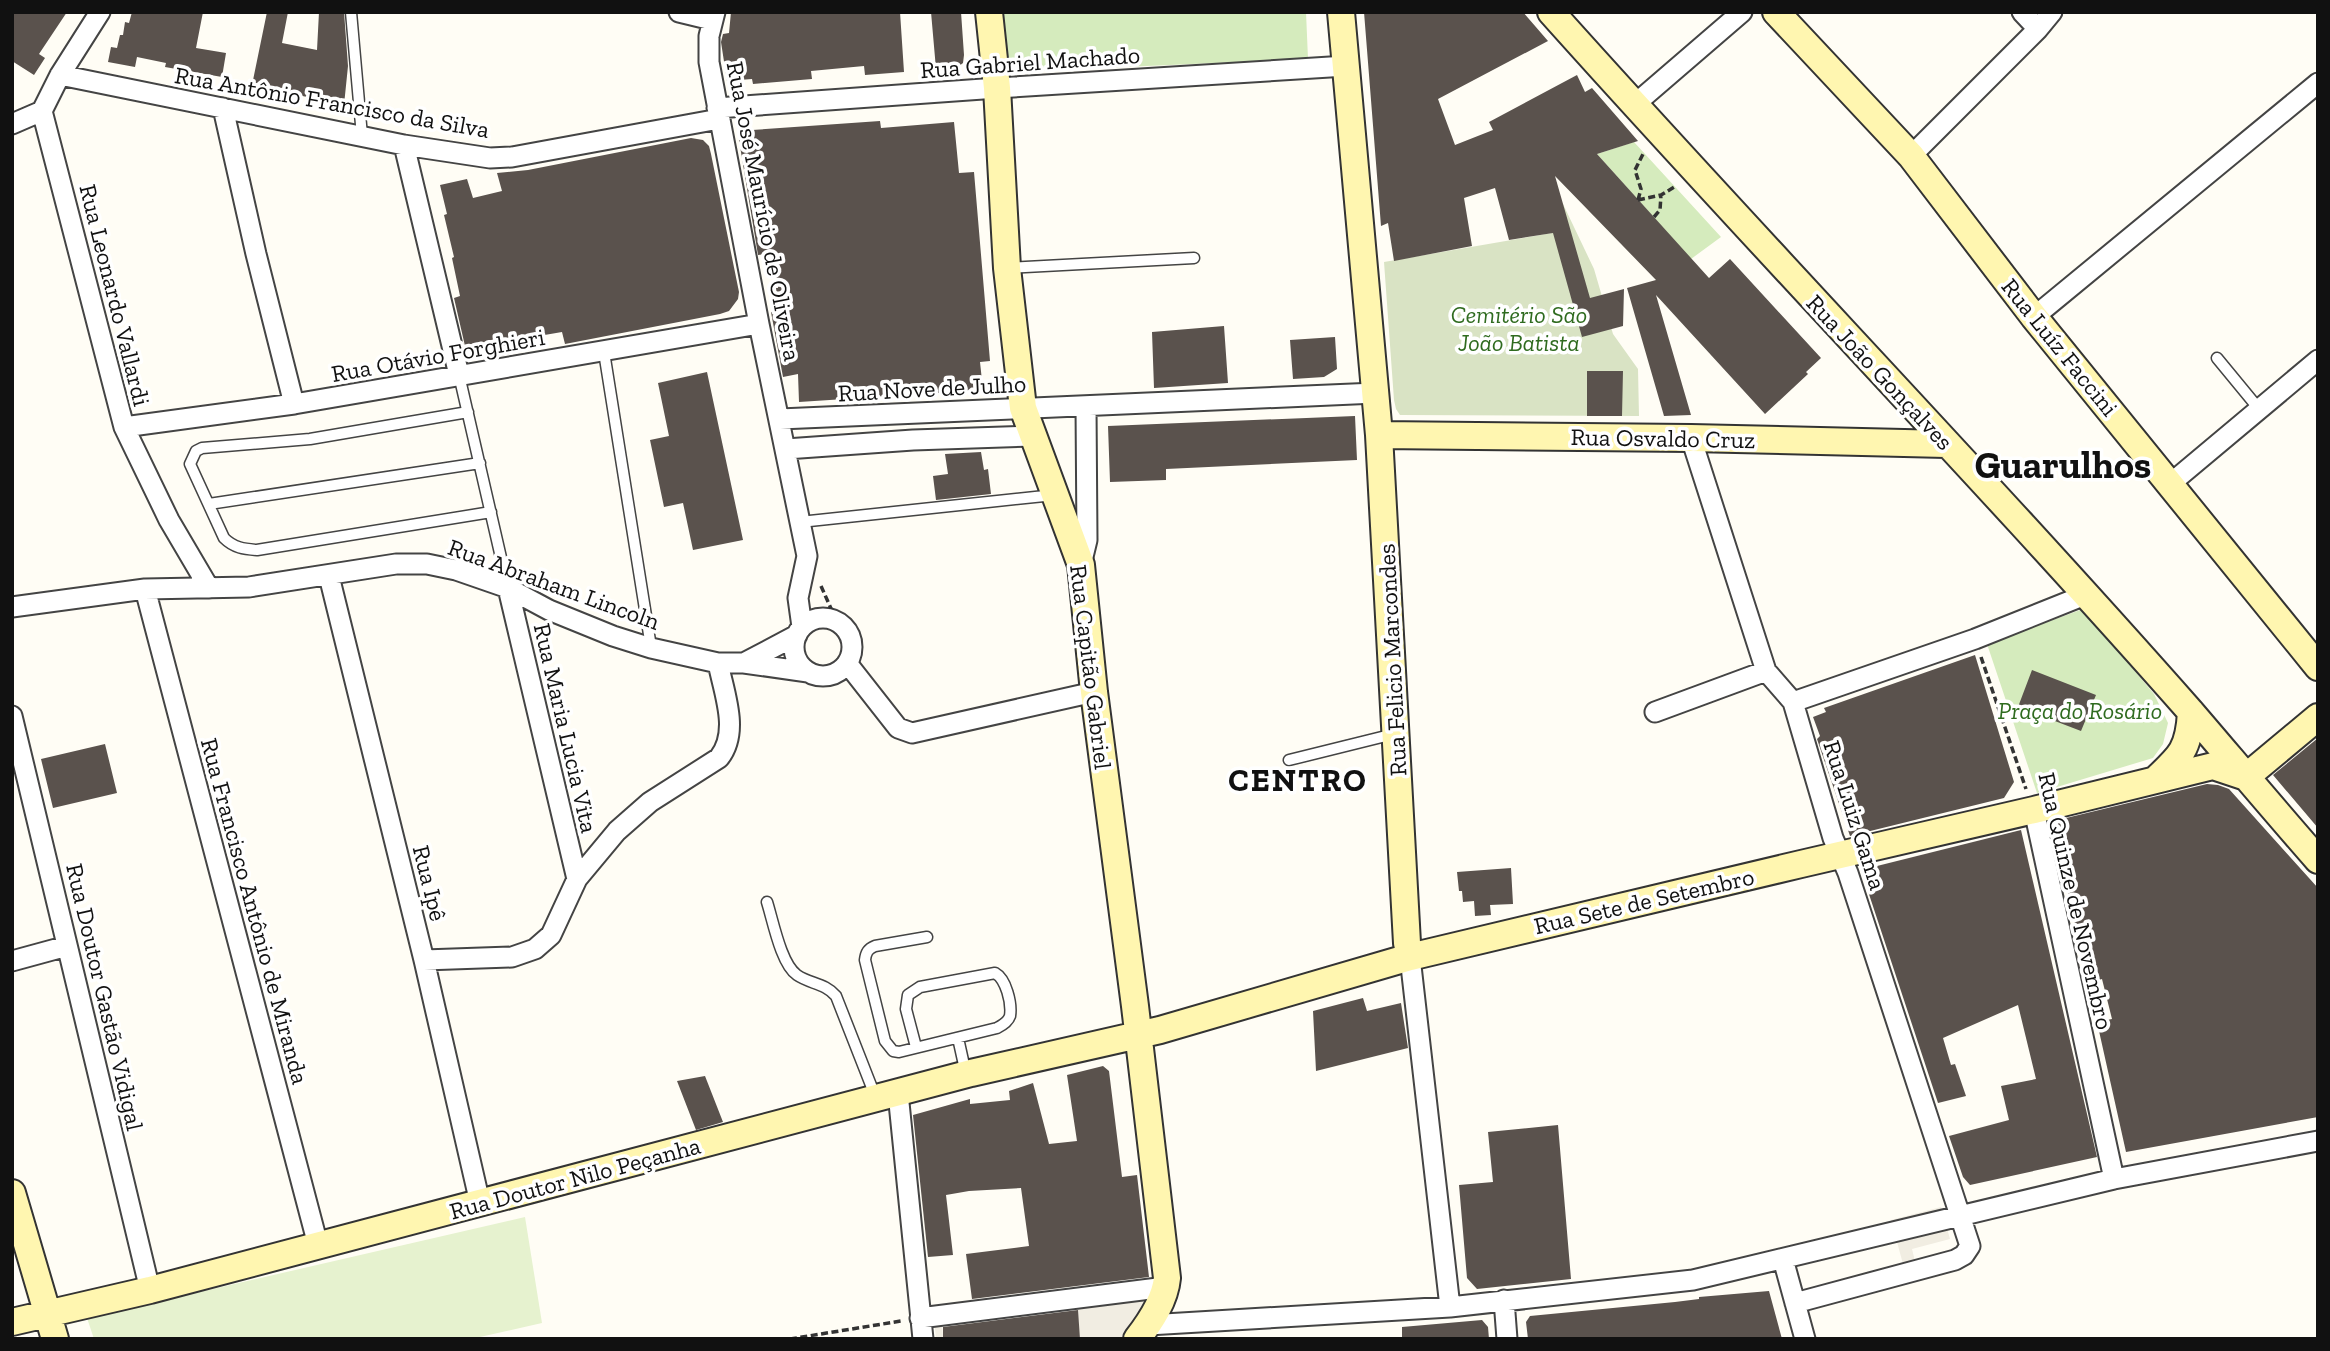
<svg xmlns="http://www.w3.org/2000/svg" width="2330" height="1351" font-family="'Zilla Slab',serif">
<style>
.green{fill:#d5ebbd}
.cemetery{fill:#d9e3c4}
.pitch{fill:#e6f2cf}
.plaza{fill:#f1ede2}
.building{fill:#5a524d}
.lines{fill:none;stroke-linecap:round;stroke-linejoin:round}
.lane-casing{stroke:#444;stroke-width:13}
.street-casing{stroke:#444;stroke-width:23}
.secondary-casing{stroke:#333;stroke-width:30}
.path{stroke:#333;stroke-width:3.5;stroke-dasharray:7 3.5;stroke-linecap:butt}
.lane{stroke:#fff;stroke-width:10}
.street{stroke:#fff;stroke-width:19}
.secondary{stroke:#fff6b0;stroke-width:26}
.labels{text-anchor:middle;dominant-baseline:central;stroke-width:7;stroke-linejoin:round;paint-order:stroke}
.street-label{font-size:24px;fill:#111;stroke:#fff}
.park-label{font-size:24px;font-style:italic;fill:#2f6b1f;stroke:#fff}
.district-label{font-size:32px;font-weight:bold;letter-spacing:2px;fill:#111;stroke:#fff}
.town-label{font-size:38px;font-weight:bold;fill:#111;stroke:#fff}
</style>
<rect width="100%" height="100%" fill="#fffdf5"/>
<path class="green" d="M1002 12H1306L1308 59 1008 72Z
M1634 142 1721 237 1691 259 1597 154Z
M2083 609 2154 694 2168 723 2163 744 2153 758 2037 793 1987 644Z"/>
<path class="cemetery" d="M1560 203 1563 204 1594 269 1613 334 1638 369 1639 416 1400 415 1396 409 1394 400 1384 262 1552 233Z"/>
<path class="pitch" d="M525 1217 542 1323 471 1339H94L87 1318Z"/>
<path class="plaza" d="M1941 1207 1950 1239 1912 1249 1915 1261 1903 1264 1891 1220Z
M1152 1297 1140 1317 1121 1339H1080L1077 1307 942 1322 943 1339H936L933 1309Z"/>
<path class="building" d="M12 12H67L39 54 45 58 34 75 12 61Z
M132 12H203L196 48 226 53 222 77 165 67 166 63 137 57 135 67 108 62 111 47 117 48 120 35H123L125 22 129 23Z
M267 12H288L282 43 317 50 319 12H344L348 66 344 105 252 85Z
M731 12H900L904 72 865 75 864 66 811 71 812 79 753 84 752 79 727 81 721 42 723 34 729 33Z
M931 12H961L964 55 963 63 959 66 936 69Z
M1364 12H1523L1548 41 1438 99 1455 145 1493 130 1489 122 1577 75 1585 92 1592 88 1638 141 1597 154 1709 278 1730 259 1821 358 1806 372 1808 374 1765 414 1656 295 1691 415 1664 416 1627 288 1656 280 1555 176 1590 298 1624 289 1623 326 1582 337 1553 233 1509 240 1495 188 1464 198 1472 246 1394 261 1388 223 1381 226Z
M880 121 881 128 954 122 959 173 974 172 990 361 980 362 983 390 799 402 798 374 783 377 771 312 779 311 776 288H778L773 253 758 255 739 140 752 130Z
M691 138 703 140 709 146 711 154 739 292 738 299 729 311 720 314 565 344 562 332 527 338 530 350 484 359 465 346 454 298 460 296 452 258 454 257 444 215 447 214 440 185 467 179 473 198 502 191 497 173 528 170Z
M1224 326 1228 383 1154 388 1152 332Z
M1335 337 1337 369 1324 377 1293 379 1290 340Z
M1587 371H1623L1622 416H1587Z
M707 372 743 540 693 550 683 503 664 507 650 440 669 436 658 383Z
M1355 416 1357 460 1166 469V480L1110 482 1108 426Z
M981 452 984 470 988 469 991 494 936 500 933 476 948 474 945 454Z
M1975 655 2014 782 2004 798 1850 836 1817 739 1820 736 1813 717 1826 712 1824 708Z
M2032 670 2096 695 2081 731 2018 707Z
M2318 738V828L2273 775Z
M105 744 117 793 53 808 41 759Z
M2207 784 2218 785 2229 789 2318 888V1117L2126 1152 2097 1022 2112 1019 2102 979 2088 983 2054 828 2062 819Z
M2021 830 2097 1157 1970 1185 1963 1177 1949 1136 2009 1120 2001 1086 2036 1079 2018 1005 1943 1038 1951 1065 1955 1064 1966 1096 1938 1103 1861 870Z
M1511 868 1513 904 1490 905 1491 915 1475 916 1474 901 1463 902 1462 891H1459L1457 872Z
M1363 998 1367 1011 1401 1003 1408 1048 1316 1071 1313 1011Z
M1103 1066 1109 1071 1122 1177 1137 1175 1149 1277 972 1299 966 1254 1029 1246 1021 1188 969 1191 946 1195 953 1255 928 1257 913 1115 970 1099V1104L1010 1100 1009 1091 1033 1083 1049 1144 1077 1141 1067 1075Z
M705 1076 723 1122 696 1130 677 1081Z
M1558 1125 1571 1279 1477 1289 1467 1278 1459 1185 1493 1182 1488 1132Z
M1769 1291 1782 1339H1528L1526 1322 1530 1316 1675 1302 1699 1299V1297Z
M1078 1310 1080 1339H943V1327Z
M1482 1320 1488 1327 1489 1339H1402V1327Z"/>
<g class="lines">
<defs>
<path id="lane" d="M351 12 362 136
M1007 268 1194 258
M604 352 651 647
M2217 358 2259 409
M459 375 508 588
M468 412 310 439 202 448 196 451 190 464 224 538C234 548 244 549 257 550L491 512
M209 504 480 463
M800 522 1054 495
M1289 760 1394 734
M767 902C773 921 781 964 797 975 810 984 825 983 836 996L876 1098
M958 1038 966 1074
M916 1047 906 1009 908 995 920 987 995 973C1006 979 1012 1003 1010 1016 1008 1022 1003 1025 997 1028L899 1052 893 1051 885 1041 865 960C866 952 868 949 875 946L927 937"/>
<path id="street" d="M100 12 60 75 42 111 124 427 169 520 209 588
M679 12 712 20
M715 12 709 36V62L759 324 807 556 798 598 802 627
M2022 12 2038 29
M60 75 404 145 490 158 512 157 719 119
M1634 105 1742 12
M223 108 256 254 294 404
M717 108 997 88 1346 66
M12 124 42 111
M404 145 459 375
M1911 156 2038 29 2052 12
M2034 317 2318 83
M780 419 1376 393
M124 427 294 404 759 324
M1691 438 1766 671 1793 702 1833 838 1848 873 1970 1246 1964 1255 1955 1260 1795 1303
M786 449 913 440 1033 436
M2170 484 2318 360
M1081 565 1087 540 1086 406
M329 576 424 960 480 1203
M508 588 577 879
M145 589 318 1245
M12 607 145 589 249 587 396 564H427L456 570 508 588 549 610 613 636 651 648 718 663H744L808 672
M794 647a29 29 0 1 1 58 0a29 29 0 1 1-58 0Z
M744 663 797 635
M847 663 898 728 912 733 1094 692
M1793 702 1975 639 2085 595
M1655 712 1766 671
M12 716 150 1290
M2034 810 2114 1179
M1410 957 1450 1307
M424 960 512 957 535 949 551 935 577 879 617 831 650 802 719 758C740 732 724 693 718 663
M12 961 67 946
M898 1093 923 1339
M1783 1259 1805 1339
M1504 1300 1507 1339
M920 1318 1166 1287
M1148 1325 1450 1307 1693 1280 2114 1179 2318 1141"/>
<path id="secondary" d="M989 12 997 88 1007 268 1023 408 1081 565 1094 692 1135 1006 1167 1278C1165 1300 1151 1321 1137 1339
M1341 12 1379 435 1407 943 1410 957
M1551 12C1762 248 1982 475 2191 712 2233 761 2275 811 2318 860
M1776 12 1911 156 2034 317 2318 667
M1379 435 1691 438 1946 444
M2246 777 2318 717
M2155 780C2181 756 2189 749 2191 712
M12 1193 55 1339
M12 1322 150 1290 971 1073 1160 1030 1410 957 1801 864 2034 810 2213 766 2246 777"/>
</defs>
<use href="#lane" class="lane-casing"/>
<use href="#street" class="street-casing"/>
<use href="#secondary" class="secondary-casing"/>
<path class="path" d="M1638 200 1641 189 1635 170 1644 152
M1638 200 1661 195 1676 186
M1654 217 1660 210 1661 195
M821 586 837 622
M1981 657 2026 789
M790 1339 901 1321"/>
<use href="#lane" class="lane"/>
<use href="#street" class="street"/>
<use href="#secondary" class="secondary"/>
</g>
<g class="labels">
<g class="street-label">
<text transform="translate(1030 62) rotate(-4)">Rua Gabriel Machado</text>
<text transform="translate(332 102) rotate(10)">Rua Antônio Francisco da Silva</text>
<text transform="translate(764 211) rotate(79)">Rua José Maurício de Oliveira</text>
<text transform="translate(115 295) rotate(76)">Rua Leonardo Vallardi</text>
<text transform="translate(2060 347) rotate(51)">Rua Luíz Faccini</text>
<text transform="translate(438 355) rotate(-10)">Rua Otávio Forghieri</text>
<text transform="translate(1880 372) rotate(47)">Rua João Gonçalves</text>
<text transform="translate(932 388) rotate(-3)">Rua Nove de Julho</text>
<text transform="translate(1663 438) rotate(1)">Rua Osvaldo Cruz</text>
<text transform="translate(554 584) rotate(20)">Rua Abraham Lincoln</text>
<text transform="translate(1392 660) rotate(-93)">Rua Felicio Marcondes</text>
<text transform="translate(1091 667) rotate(83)">Rua Capitão Gabriel</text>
<text transform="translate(566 728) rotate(77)">Rua Maria Lucia Vita</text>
<text transform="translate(1855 815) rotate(72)">Rua Luiz Gama</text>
<text transform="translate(430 883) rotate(76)">Rua Ipê</text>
<text transform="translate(1644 901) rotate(-13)">Rua Sete de Setembro</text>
<text transform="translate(2076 901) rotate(77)">Rua Quinze de Novembro</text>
<text transform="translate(255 911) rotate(75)">Rua Francisco Antônio de Miranda</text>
<text transform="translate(105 997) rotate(77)">Rua Doutor Gastão Vidigal</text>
<text transform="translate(575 1178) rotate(-15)">Rua Doutor Nilo Peçanha</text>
</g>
<g class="park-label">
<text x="1519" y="314">Cemitério São<tspan x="1519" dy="28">João Batista</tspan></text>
<text x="2080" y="710">Praça do Rosário</text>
</g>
<g class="district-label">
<text x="1298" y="780">CENTRO</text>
</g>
<g class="town-label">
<text x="2063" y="465">Guarulhos</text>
</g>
</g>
<rect width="2330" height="1351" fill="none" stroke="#111111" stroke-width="28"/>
</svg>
